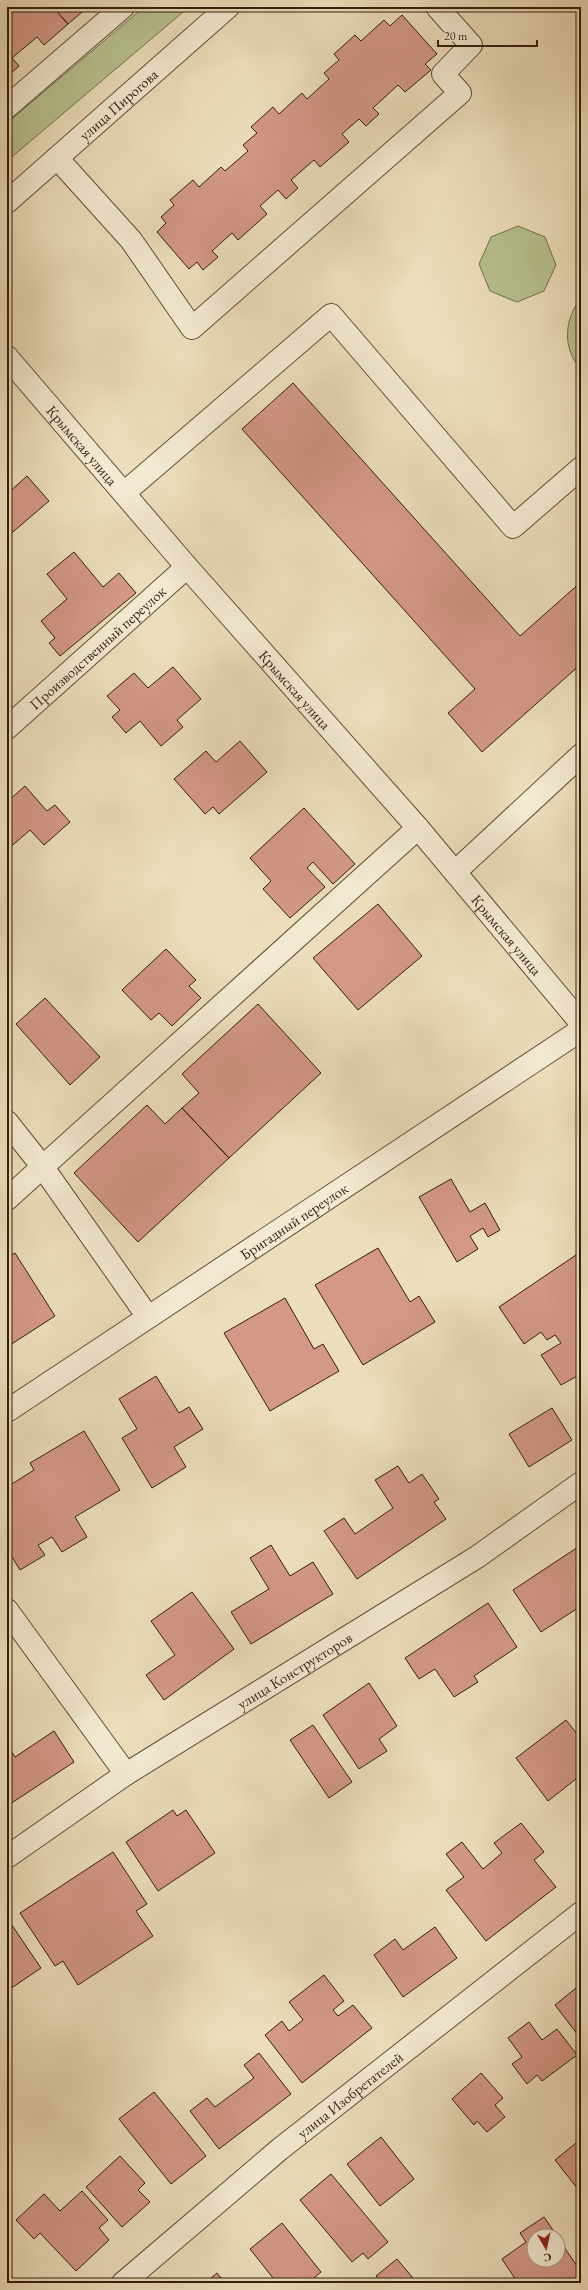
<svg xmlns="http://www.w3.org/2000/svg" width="588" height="2290" font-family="'EB Garamond',serif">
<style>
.green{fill:#b8c190;stroke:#767050}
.building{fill:#d39887;stroke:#331e0f}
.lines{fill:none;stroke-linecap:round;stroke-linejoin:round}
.minor-casing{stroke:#614e3a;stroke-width:24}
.minor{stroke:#f3ead3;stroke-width:22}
.labels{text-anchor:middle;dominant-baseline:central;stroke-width:3;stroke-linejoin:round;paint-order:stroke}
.street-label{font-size:15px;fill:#331e0f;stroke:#f3ead3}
</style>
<rect width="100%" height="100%" fill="#ecdebb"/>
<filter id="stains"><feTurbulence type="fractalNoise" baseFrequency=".005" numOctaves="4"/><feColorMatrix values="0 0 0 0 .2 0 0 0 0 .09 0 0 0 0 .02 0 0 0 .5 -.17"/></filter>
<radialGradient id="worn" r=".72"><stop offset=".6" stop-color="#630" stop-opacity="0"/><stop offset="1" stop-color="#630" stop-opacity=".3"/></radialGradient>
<path class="green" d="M144 7H189L7 161V123Z
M518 226 545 237 556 265 544 291 517 302 490 291 479 264 491 237Z
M581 298V369C562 349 564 319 581 298Z"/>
<path class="building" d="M7 7H53L68 24 44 45 37 37 12 58 19 66 7 77Z
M53 7H88L68 24Z
M402 15 437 54 425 64 431 70 405 92 398 85 373 108 379 114 366 126 359 119 342 134 349 142 320 167 314 160 291 180 298 188 286 199 278 190 260 206 267 214 238 240 232 233 212 251 218 257 203 270 197 262 189 269 157 232 166 223 161 217 174 205 170 200 193 180 199 187 221 167 225 171 248 151 243 145 257 133 251 127 273 107 279 114 302 93 307 99 329 79 324 73 339 60 334 54 355 35 361 41 384 20 390 26Z
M293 383 520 636 581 582V664L482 752 448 713 475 689 242 429Z
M27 476 49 501 7 537V494Z
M74 552 103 587 119 573 136 593 60 656 49 643 55 638 41 621 67 599 47 574Z
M173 667 201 699 177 720 183 727 161 746 140 721 126 733 112 717 120 710 107 696 134 673 148 688Z
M240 741 267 772 219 814 213 807 205 814 174 779 206 751 216 762Z
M25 786 47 811 55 805 70 822 44 845 30 830 7 850V802Z
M304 808 355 864 333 884 313 862 307 868 325 887 290 918 263 889 271 881 250 858Z
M378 904 422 956 358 1010 313 958Z
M166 949 196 980 189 986 201 998 172 1026 159 1013 151 1020 122 990Z
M45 998 100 1057 70 1085 16 1024Z
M258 1004 321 1073 229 1158 182 1108 199 1093 182 1074Z
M147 1105 165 1124 182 1108 229 1158 138 1242 74 1173Z
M451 1179 470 1212 485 1203 500 1230 488 1237 483 1228 470 1236 478 1249 457 1262 419 1197Z
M378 1248 410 1302 419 1296 435 1322 363 1365 315 1285Z
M15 1253 55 1316 7 1347V1258Z
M579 1253 581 1374 561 1385 541 1355 561 1343 555 1335 547 1340 541 1332 524 1344 499 1307Z
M285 1298 314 1349 323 1344 339 1371 270 1411 224 1333Z
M156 1376 179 1413 189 1407 203 1429 174 1447 186 1467 152 1488 122 1438 137 1429 119 1399Z
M581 1385V1396L576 1388Z
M552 1408 572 1440 529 1467 509 1434Z
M84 1431 120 1490 75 1517 87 1537 62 1552 52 1537 38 1545 45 1555 20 1570 7 1549V1487L34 1470 30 1463Z
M398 1466 409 1483 422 1474 439 1499 434 1502 446 1519 357 1579 324 1531 344 1518 355 1534 393 1508 375 1480Z
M271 1545 290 1576 313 1562 333 1594 251 1644 231 1612 269 1589 250 1558Z
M581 1545V1606L541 1632 513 1590Z
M192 1592 234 1649 164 1700 146 1675 175 1655 151 1621Z
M488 1603 517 1647 474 1676 478 1682 454 1697 435 1669 419 1679 405 1658Z
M369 1683 397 1726 379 1739 387 1751 359 1769 323 1715Z
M566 1720 581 1739V1775L548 1801 516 1758Z
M313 1725 352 1782 329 1798 290 1740Z
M54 1731 74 1762 7 1806V1745L15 1757Z
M173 1810 177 1816 186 1810 215 1853 158 1891 126 1842Z
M521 1823 544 1852 534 1860 556 1887 486 1941 446 1890 464 1877 446 1854 462 1842 483 1869 502 1853 494 1843Z
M113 1852 147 1904 136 1911 153 1936 78 1985 63 1961 55 1966 20 1913Z
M7 1918 41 1968 7 1991Z
M435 1927 457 1958 403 1997 374 1955 395 1939 403 1950Z
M324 1975 344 2001 333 2010 338 2016 353 2005 372 2028 302 2083 265 2035 282 2021 289 2031 303 2020 289 2002Z
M581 1984V2039L555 2005Z
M529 2022 542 2040 557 2029 577 2055 542 2081 537 2075 527 2084 512 2064 522 2057 508 2038Z
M259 2053 291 2094 219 2149 190 2111 207 2098 215 2107 254 2078 244 2065Z
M481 2073 503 2098 495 2105 505 2117 487 2132 477 2121 474 2125 452 2099Z
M154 2092 206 2156 171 2184 119 2119Z
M381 2137 414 2179 380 2206 347 2164Z
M581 2139V2193L555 2160Z
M120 2156 145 2183 138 2190 150 2202 122 2227 86 2187Z
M331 2174 388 2242 368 2259 363 2253 352 2262 300 2200Z
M82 2191 108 2220 99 2228 109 2240 76 2271 40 2233 34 2239 16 2220 44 2194 60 2211Z
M544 2217 557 2236H534V2260H558V2238L581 2272V2283H537L535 2280 532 2283H518L502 2259 526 2242 520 2233Z
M282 2223 321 2272 308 2283H277L250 2249Z
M397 2259 417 2283H382L376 2276Z
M217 2273 225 2283H205Z
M478 2278 481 2283H471Z"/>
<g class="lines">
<defs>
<g id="minor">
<path d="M7 107 123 7"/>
<path d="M57 158 131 240 192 328 460 93 443 74 471 45 437 7"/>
<path id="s1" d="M7 202 228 7"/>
<path id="s2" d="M7 357 187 567 418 828 581 1023"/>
<path d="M124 493 331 315 513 527 581 468"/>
<path id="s3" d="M7 728 187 567"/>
<path d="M455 872 581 755"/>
<path d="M7 1122 42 1166 148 1317"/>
<path d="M7 1199 418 828"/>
<path id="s4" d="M7 1411 581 1030"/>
<path d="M7 1610 126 1774"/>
<path id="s5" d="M7 1857 126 1774 477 1557 581 1483"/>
<path id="s6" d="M123 2283 280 2149 581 1913"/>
</g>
</defs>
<use href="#minor" class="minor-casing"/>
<use href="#minor" class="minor"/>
</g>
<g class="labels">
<g class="street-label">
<text stroke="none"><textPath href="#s1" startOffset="148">улица Пирогова</textPath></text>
<text stroke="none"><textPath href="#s2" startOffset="116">Крымская улица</textPath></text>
<text stroke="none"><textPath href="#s3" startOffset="121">Производственный переулок</textPath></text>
<text stroke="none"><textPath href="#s2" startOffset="440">Крымская улица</textPath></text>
<text stroke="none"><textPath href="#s2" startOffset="764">Крымская улица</textPath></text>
<text stroke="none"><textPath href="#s4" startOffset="344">Бригадный переулок</textPath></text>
<text stroke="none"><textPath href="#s5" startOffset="343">улица Конструкторов</textPath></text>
<text stroke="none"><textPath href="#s6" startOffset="295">улица Изобретателей</textPath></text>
</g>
</g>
<rect width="588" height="2290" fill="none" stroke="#ecdebb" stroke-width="24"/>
<rect x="8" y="8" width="572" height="2274" fill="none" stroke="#331e0f" stroke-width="2"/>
<rect x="12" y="12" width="564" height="2266" fill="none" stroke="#331e0f"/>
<g transform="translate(546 2248) rotate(171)"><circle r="19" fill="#f3ead3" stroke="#a69885"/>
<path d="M0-3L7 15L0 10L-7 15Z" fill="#8f2418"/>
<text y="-6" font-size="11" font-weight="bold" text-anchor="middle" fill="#331e0f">С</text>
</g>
<path d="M438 40v6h99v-6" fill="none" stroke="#331e0f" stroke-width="2"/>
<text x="444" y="40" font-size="12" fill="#331e0f" stroke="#f3ead3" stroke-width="3" paint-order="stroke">20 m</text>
<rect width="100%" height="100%" filter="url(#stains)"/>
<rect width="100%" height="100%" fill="url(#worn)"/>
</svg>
